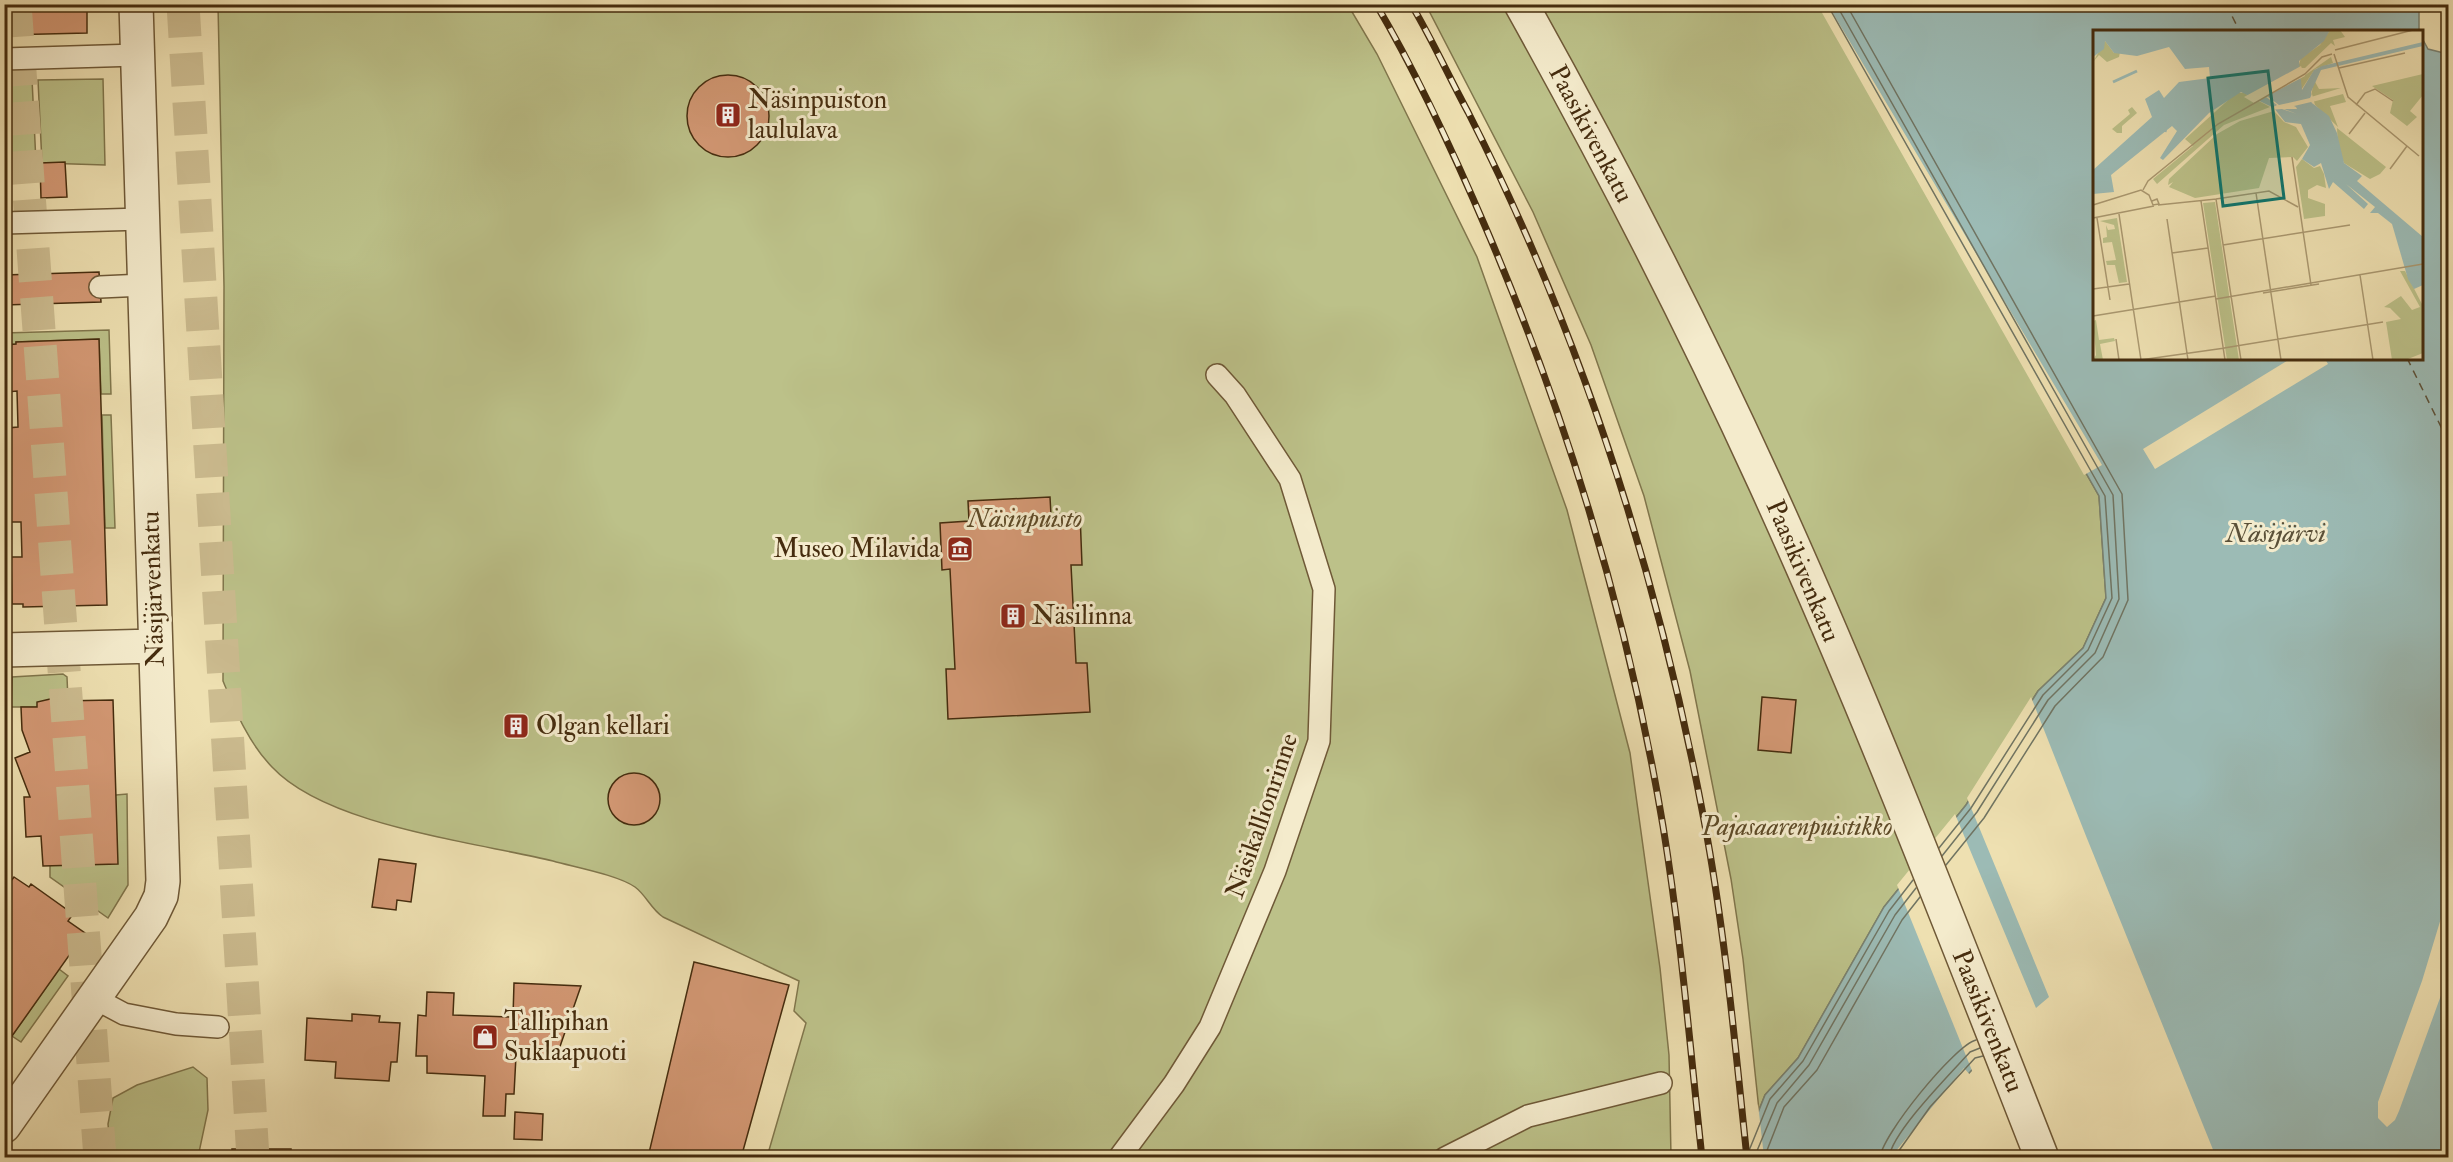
<svg xmlns="http://www.w3.org/2000/svg" width="2453" height="1162" font-family="'IM FELL Double Pica',serif">
<style>
.green{fill:#bcc189;stroke:#80764c;stroke-width:1.5}
.water{fill:#9cbbb5;stroke:#798272;stroke-width:1.5}
.pier{fill:#eee0b1}
.lines{fill:none;stroke-linecap:round;stroke-linejoin:round}
.shore{stroke:#707462;stroke-width:1.5}
.ferry{stroke:#5b5038;stroke-width:1.5;stroke-dasharray:8 6;stroke-linecap:butt}
.building{fill:#d39874;stroke:#452c0e;stroke-width:1.5}
.highway-tunnel{stroke:#ccbc90;stroke-width:33;stroke-dasharray:33 16;stroke-linecap:butt}
.lane-casing{stroke:#6f5937;stroke-width:24}
.street-casing{stroke:#6f5937;stroke-width:36}
.lane{stroke:#f4ebcc;stroke-width:21}
.street{stroke:#f4ebcc;stroke-width:33}
.rail-casing{stroke:#452c0e;stroke-width:7}
.rail{stroke:#f4ebcc;stroke-width:4.5;stroke-dasharray:14;stroke-linecap:butt}
.labels{text-anchor:middle;dominant-baseline:central;stroke-width:6;stroke-linejoin:round;paint-order:stroke}
.poi-label{font-size:26px;fill:#452c0e;stroke:#f4ebcc;text-anchor:start}
.street-label{font-size:26px;fill:#452c0e;stroke:#f4ebcc}
.park-label{font-size:26px;font-style:italic;fill:#5d4a27;stroke:#f4ebcc}
.water-label{font-size:27px;font-style:italic;fill:#5b5038;stroke:#f4ebcc}
.inset-river{fill:none;stroke:#9cbbb5;stroke-width:3}
.inset-road{fill:none;stroke:#aa9870;stroke-width:1.5}
.view{fill:#0f766e;fill-opacity:0.15;stroke:#0f766e;stroke-width:3}
.inset-edge{fill:none;stroke:#452c0e;stroke-width:3}
</style>
<rect width="100%" height="100%" fill="#eee0b1"/>
<filter id="stains"><feTurbulence type="fractalNoise" baseFrequency=".00333" numOctaves="4"/><feColorMatrix values="0 0 0 0 .2 0 0 0 0 .09 0 0 0 0 .02 0 0 0 .5 -.17"/></filter>
<radialGradient id="worn" r=".72"><stop offset=".6" stop-color="#630" stop-opacity="0"/><stop offset="1" stop-color="#630" stop-opacity=".3"/></radialGradient>
<path class="green" d="M218 5H1348L1377 54 1477 257 1567 510 1630 753 1660 968 1669 1055 1671 1157H767L806 1023 794 1011 799 981 663 917C651 909 646 895 635 887 618 875 574 867 553 861 475 842 327 826 272 767 248 742 236 712 223 681L224 286Z
M1426 5H1820L2099 496 2106 598 2083 648 2038 691 1966 805 1884 907 1798 1058 1765 1095 1759 1110 1743 959 1731 879 1690 671 1644 496 1591 345 1533 212Z
M28 75 32 79 36 163 31 167 5 168V76Z
M103 79 105 165 42 163 38 80Z
M109 330 111 394H101L99 339 16 342V344L5 346 4 333Z
M102 415H111L115 528H105Z
M63 674 67 677 68 701 37 707H11L12 677Z
M127 794 128 885 108 918 50 877V865L116 795Z
M59 969 68 976 21 1042 12 1036Z
M193 1067 207 1078 208 1110 198 1157H111L108 1124 113 1098 137 1085Z"/>
<path class="water" d="M1820 5H2419V31L2094 32V358H2422V38L2428 49 2448 54V1157H2012L2002 1095 1980 1061 1935 1111 1900 1157 1740 1158 1765 1095 1798 1058 1884 907 1966 805 2038 691 2083 648 2106 598 2099 496Z"/>
<path class="pier" d="M1817 4 1828 5 2102 465 2084 475Z
M2290 359H2325L2328 364 2155 469 2143 449Z
M2031 697 2086 836 2216 1157 2009 1158 2000 1096 1980 1066 1973 1073 1897 885 1955 814 2036 1008 2049 997 1967 798Z
M2448 895V976L2399 1111 2395 1120 2387 1127 2378 1118V1102L2422 981Z
M1964 1068 1971 1076 1937 1113 1905 1157H1891Z
M1758 1104 1764 1157 1737 1158V1156Z"/>
<g class="lines">
<path class="shore" d="M1827 4 2105 496 2112 598 2088 650 2043 695 1971 808 1939 848
M1836 4 2113 495 2119 599 2095 653 2048 700 1977 812 1942 856
M1846 4 2122 494 2128 600 2103 657 2055 706 1984 818 1946 865
M1746 1158 1770 1099 1803 1061 1889 911 1913 880
M1754 1158 1777 1103 1809 1065 1895 915 1916 888
M1764 1158 1784 1107 1817 1070 1902 920 1920 897
M1880 1158C1881 1136 1955 1045 1976 1040
M1889 1158C1891 1133 1952 1072 1970 1052L1980 1048
M1897 1158 1898 1152 1930 1107 1975 1058 1983 1056"/>
<path class="ferry" d="M2226 4 2240 32
M2407 358 2448 441"/>
</g>
<path class="building" d="M4 4H87V33L4 35Z
M687 116a41 41 0 1 1 82 0a41 41 0 1 1-82 0Z
M65 162 67 197 41 198 40 163Z
M99 272 101 302 4 305V275Z
M99 339 107 605 23 607V604H12L11 557H22L21 522H10L7 428 18 427 17 391 7 392 5 345 16 344V342Z
M1050 497 1051 515 1080 513 1082 565H1071L1076 663H1087L1090 712 948 719 946 669H955L950 569 942 570 940 523 969 521 968 501Z
M59 697 60 701 113 700 118 864 43 866 41 836 26 837 24 797H30L15 758 30 752 22 730 21 707H37V702Z
M1762 697 1796 700 1791 753 1758 750Z
M516 714 528 728 515 738 504 724Z
M608 799a26 26 0 1 1 52 0a26 26 0 1 1-52 0Z
M379 859 416 864 411 902 397 900 396 910 372 907Z
M14 877 29 887 31 884 73 914 68 921 85 933 12 1036 4 1030V890Z
M694 962 789 985 741 1158H653L649 1153Z
M514 983 581 986 556 1058 516 1056 514 1094H506L505 1116H483L485 1076 427 1073V1056H416L418 1015 426 1016 427 992 454 993 453 1015 513 1017Z
M352 1014 380 1016 379 1022 400 1023 397 1062H391L389 1081 335 1078 336 1062 305 1060 307 1018 352 1021Z
M515 1112 543 1114 542 1140 514 1139Z
M232 1149H291V1158H232Z"/>
<g class="lines">
<path class="highway-tunnel" d="M15 4 100 1158
M183 4 253 1158"/>
<defs>
<path id="lane" d="M4 59 137 55
M4 223 142 219
M100 287 144 285
M94 998 124 1014 176 1024 218 1027
M1119 1158 1174 1084 1210 1027 1275 871 1319 741 1324 589 1290 479 1235 395 1217 375
M1445 1158 1528 1116 1661 1083"/>
<path id="street" d="M1521 4C1608 160 1690 319 1764 481 1865 702 1953 931 2042 1158
M4 650 155 646
M4 1126 151 917 161 896 163 881 136 4"/>
</defs>
<use href="#lane" class="lane-casing"/>
<use href="#street" class="street-casing"/>
<use href="#lane" class="lane"/>
<use href="#street" class="street"/>
<defs>
<path id="rail" d="M1376 4C1419 77 1455 156 1488 233 1569 423 1629 622 1663 826 1681 936 1690 1047 1702 1158
M1411 4C1432 39 1449 77 1468 112 1581 334 1658 575 1704 820 1725 931 1735 1045 1747 1158"/>
</defs>
<use href="#rail" class="rail-casing"/>
<use href="#rail" class="rail"/>
</g>
<defs>
<symbol id="building-square" viewBox="-11 -11 22 22"><rect x="-9" y="-9" width="18" height="18" rx="4" fill="#8f2418" stroke="#f4ebcc"/><path d="M-4-6H4V6H1V3H-1V6H-4ZM-2.5-4.3h1.7v1.8h-1.7ZM.8-4.3h1.7v1.8H.8ZM-2.5-1h1.7V.8h-1.7ZM.8-1h1.7V.8H.8Z" fill="#fff"/></symbol>
<symbol id="museum-square" viewBox="-11 -11 22 22"><rect x="-9" y="-9" width="18" height="18" rx="4" fill="#8f2418" stroke="#f4ebcc"/><path d="M0-6L6-3V-2H-6V-3ZM-5-1h2V3h-2ZM-1-1h2V3h-2ZM3-1h2V3H3ZM-6 4H6V6H-6Z" fill="#fff"/></symbol>
<symbol id="shop-square" viewBox="-11 -11 22 22"><rect x="-9" y="-9" width="18" height="18" rx="4" fill="#8f2418" stroke="#f4ebcc"/><path d="M-5-2.5h2.3a2.7 3.5 0 0 1 5.4 0H5L5.5 6h-11ZM-1.5-2.5h3a1.5 2.3 0 0 0-3 0Z" fill="#fff"/></symbol>
</defs>
<g fill-rule="evenodd">
<use href="#building-square" x="713" y="100" width="30" height="30"/>
<use href="#museum-square" x="945" y="534" width="30" height="30"/>
<use href="#building-square" x="998" y="601" width="30" height="30"/>
<use href="#building-square" x="501" y="711" width="30" height="30"/>
<use href="#shop-square" x="470" y="1022" width="30" height="30"/>
</g>
<g class="labels">
<g class="poi-label">
<text x="748" y="100">Näsinpuiston<tspan x="748" dy="30">laululava</tspan></text>
<text x="940" y="549" text-anchor="end">Museo Milavida</text>
<text x="1032" y="616">Näsilinna</text>
<text x="536" y="726">Olgan kellari</text>
<text x="504" y="1022">Tallipihan<tspan x="504" dy="30">Suklaapuoti</tspan></text>
</g>
<g class="street-label">
<text transform="translate(1591 134) rotate(62)">Paasikivenkatu</text>
<text transform="translate(1803 571) rotate(67)">Paasikivenkatu</text>
<text transform="translate(153 589) rotate(-92)">Näsijärvenkatu</text>
<text transform="translate(1262 816) rotate(-71)">Näsikallionrinne</text>
<text transform="translate(1988 1021) rotate(68)">Paasikivenkatu</text>
</g>
<g class="park-label">
<text x="1025" y="519">Näsinpuisto</text>
<text x="1797" y="827">Pajasaarenpuistikko</text>
</g>
<g class="water-label">
<text x="2276" y="533">Näsijärvi</text>
</g>
</g>
<g transform="translate(2093 30)">
<rect width="330" height="330" fill="#eee0b1"/>
<path d="M237 0H247L252 7 240 10 242 16 238 13 212 38H205L208 28 227 15ZM12 11 21 23 27 22 26 27 14 32 6 25 0 32ZM238 27 240 33 222 39 208 60V48ZM330 44V65L317 81 324 87 314 96 297 83 300 70 279 56ZM221 50 226 59 248 58 218 67ZM143 63H151L177 77 131 95 64 154 60 149 100 116 92 109ZM250 64 253 72 237 76 245 97 219 72ZM39 77 44 83 29 96V103H24L19 99 37 84 35 80ZM181 81 191 92 203 97 215 117 204 131 200 127 176 128 166 158 102 168 76 157 80 152 75 155 76 149 124 104 147 91ZM244 98 293 137 287 144 277 149 251 133 245 118ZM209 129 221 138 227 136 231 144 233 158 224 155 215 160V168L232 174V186L211 189 203 137ZM122 172 146 330H134L110 173ZM24 188 34 252 26 253 22 235H14L13 231 23 230 19 212 10 213V208L14 207 13 195 15 200 22 199 21 195 7 191ZM307 241H312L330 276V323L315 329 299 330 293 292 308 289 297 278 291 277 308 266 319 280 327 277ZM3 290 6 310 21 308 22 311 7 314 10 330H0L3 325 0 291Z" fill="#bcc189"/>
<path d="M0 0H237L231 11 206 31 209 60 221 40 229 36 330 12V16L228 40 218 62 219 73 236 86 244 103 251 133 269 146 264 151 330 207V255L321 259 315 249 299 194 285 183H277L282 177 253 154 275 174 271 179 240 152 236 159 228 133 221 137 209 129 217 115 208 94 192 92 181 78 148 62 116 83 70 130 67 128 84 101 79 96 18 145 21 162 0 164V140L59 87 52 69 66 60 71 68 86 52 117 48 116 37 92 39 76 17 44 26 21 23 12 11 11 19 0 27Z" fill="#9cbbb5"/>
<path d="M208 36 212 46 174 66 186 75 217 68 219 64 222 75 218 72 201 76 203 77 204 79H191L204 84 189 79 175 80 184 75 173 67 161 73 151 67Z" fill="#eee0b1"/>
<path class="inset-river" d="M142 0 146 24M20 52 44 41M72 102 74 89 141 43 152 0"/>
<path class="inset-road" d="M242 20 320 0M241 24 255 67 326 126M246 38 312 23M263 75 272 63 282 59 300 71M256 104 272 83M199 127 218 255M297 139 314 116M50 160 55 151 125 94 212 44 229 27 239 24M163 163 188 330M123 169 176 161 205 177M108 171 132 330M0 175 48 160 56 165 60 175 66 174 64 169 59 171M65 175 123 169 148 330M26 184 48 330M0 188 61 176M4 188 17 270M74 189 95 330M130 215 257 195M79 223 115 218M267 245 280 330M0 259 36 254M170 263 226 254M123 269 330 234M0 286 123 266M23 309 26 330M131 318 290 292M47 330 132 318"/>
<path class="view" d="M175 41 191 168 130 176 115 48Z"/>
<rect width="330" height="330" class="inset-edge"/>
</g>
<rect width="2453" height="1162" fill="none" stroke="#eee0b1" stroke-width="24"/>
<rect x="6" y="6" width="2441" height="1150" fill="none" stroke="#452c0e" stroke-width="3"/>
<rect x="12" y="12" width="2429" height="1138" fill="none" stroke="#452c0e" stroke-width="1.5"/>
<rect width="100%" height="100%" filter="url(#stains)"/>
<rect width="100%" height="100%" fill="url(#worn)"/>
</svg>
